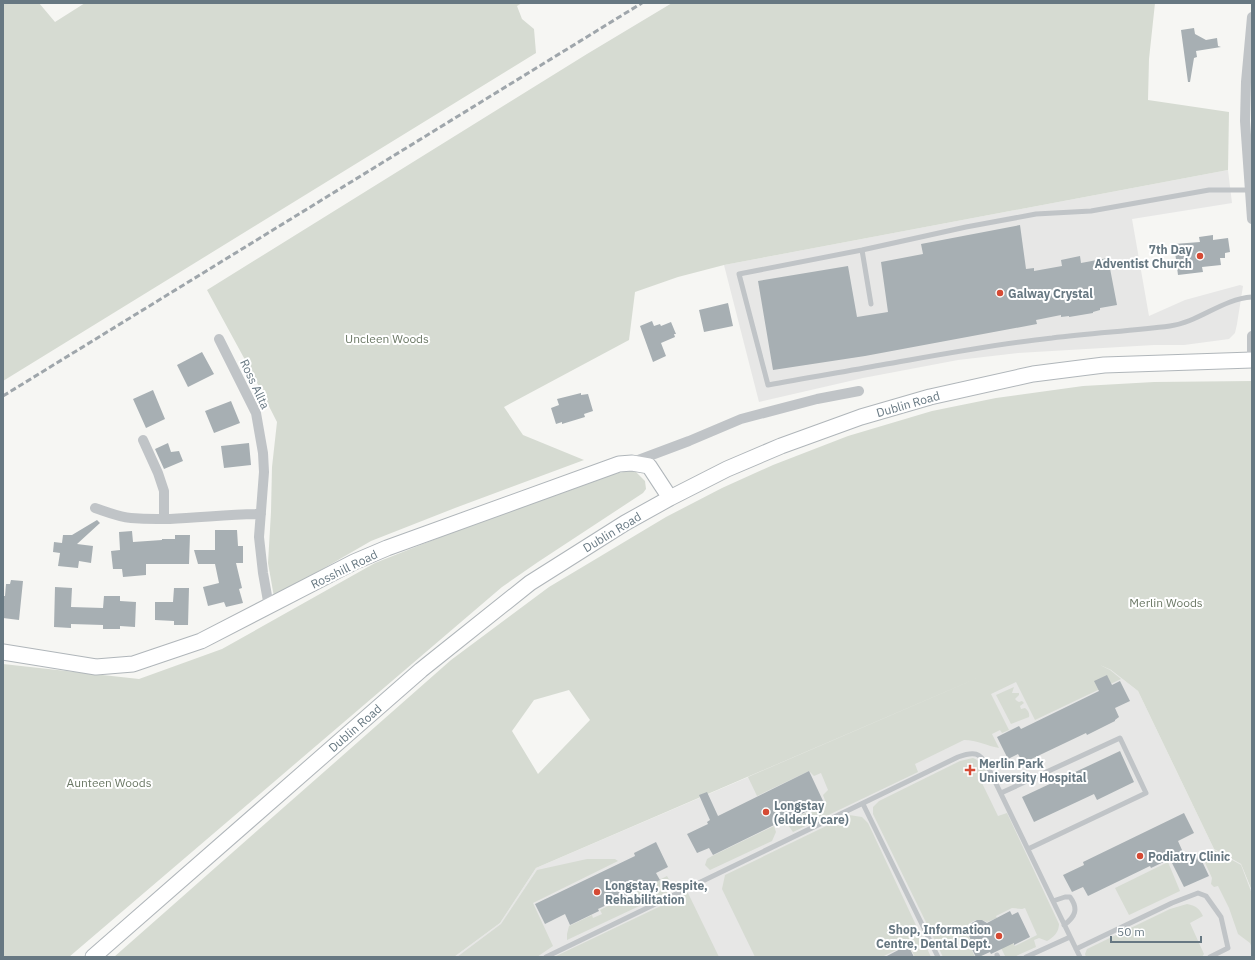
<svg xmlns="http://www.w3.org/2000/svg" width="1255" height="960" font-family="'IBM Plex Sans',sans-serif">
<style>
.built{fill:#e7e7e6}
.green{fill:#d6dbd2;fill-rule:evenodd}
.building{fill:#a7afb3}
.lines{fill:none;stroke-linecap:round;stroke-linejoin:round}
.secondary-casing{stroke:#b0b6ba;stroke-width:17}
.lane{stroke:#c0c4c7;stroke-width:5}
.street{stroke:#c0c4c7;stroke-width:10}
.secondary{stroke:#fff;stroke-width:15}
.rail{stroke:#9fa6ab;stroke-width:3;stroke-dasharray:6 3;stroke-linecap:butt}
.poi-dot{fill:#d54a34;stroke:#fff;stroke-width:1.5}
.labels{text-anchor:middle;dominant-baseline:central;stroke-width:4;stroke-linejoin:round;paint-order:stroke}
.poi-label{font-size:12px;font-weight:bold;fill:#677882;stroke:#fff;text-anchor:start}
.park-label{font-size:12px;fill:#6c7966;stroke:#fff}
.street-label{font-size:12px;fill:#677882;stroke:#fff}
</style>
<rect width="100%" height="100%" fill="#f6f6f3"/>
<path class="built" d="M1228 170 1232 203 1132 219 1149 316 1185 300 1240 285 1243 286 1237 324 1235 333 1229 339 1184 345H1154L1018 353 958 360 863 378 759 402 724 265Z
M1051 647 1111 670 1138 691 1214 849 1241 864 1252 892V957H454L500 923 536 868Z"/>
<path class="green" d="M3 3H39L55 22 85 3H522L517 6 522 19 534 29 536 53 3 381Z
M672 3H1155L1149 59 1148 100 1229 112 1228 170 724 265 678 277 635 292 629 340 504 407 523 435 584 460 455 508 371 541 274 597 268 563 271 512 272 467 277 422 250 369 207 290 587 54Z
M1252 381V891L1241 864 1214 849 1138 691 1111 670 1100 665 1110 670 1121 679 1035 720 1016 682 991 694 1009 730 1002 733 1000 730 992 734 999 748C987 746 977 740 964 740L915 764 918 772 793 832 788 825H784L783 824 826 803 823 795 828 790 821 773 814 776 809 771 757 796 748 777 996 670 536 868 500 923 454 957H114L451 660 549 587 666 517 722 488 773 465 848 436 932 411 996 398 1083 386 1154 382ZM569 690 590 720 538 774 512 731 534 700Z
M634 470 645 481 646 489 643 493 538 562 502 587 69 957H3V664L139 679 222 649 375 563 587 479Z
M1014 687 1012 693H1019V695L1015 699 1017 701 1019 702 1022 701 1024 703 1020 706 1021 709 1025 708C1028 710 1030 714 1029 717L1011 724 996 695Z
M973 758C981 761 983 766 987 773L980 779 998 816 1007 813 1059 924C1059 932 1054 937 1047 941L1039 938 1034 940 1036 947 1014 957 1005 956 1001 948 1012 942 1015 946 1037 935 1025 908 1022 909 1012 908 996 916 997 918 987 922C979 918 968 920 967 930 967 934 970 939 971 942L969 944 975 957H943L873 814V807L879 801 960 761Z
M849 815 862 817 868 823 931 957H915L908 944 882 957H755L722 889 725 875Z
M774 826 776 832 772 841 710 870 705 865 707 859 712 856Z
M1214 850 1241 865 1252 894V948L1250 943 1238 934 1229 908 1218 886 1214 887 1211 884 1212 878 1202 856Z
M587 859H615L618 861 533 903 553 946 537 957H457L501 924 537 870Z
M1168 862 1180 891 1129 915 1115 888Z
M667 876 671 883 667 893 567 940V934L569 926 592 915 593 918 602 914 600 910Z
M688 893 719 957H554Z
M1187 904C1196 906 1199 908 1203 916L1190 923 1204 954 1202 957H1086L1085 954 1087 949 1170 909Z"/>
<path class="building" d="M1194 28 1195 34 1206 40 1217 38 1218 46 1221 47 1196 51 1197 57 1194 58 1190 82H1188L1181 30Z
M1020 225 1026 269 1034 268V271L1062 266 1061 260 1080 256 1081 263 1108 258 1117 305 1100 308V310L1093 312V313L1069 317V316L1061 317V315L1036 320 1037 324 865 356 773 370 758 281 848 266 857 317 888 312 881 262 923 254 921 244Z
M1213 235V240L1228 238 1230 252 1225 253V258H1220L1221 265 1202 267 1203 272 1178 275 1174 244 1200 242 1199 237Z
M728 303 733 326 704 332 699 310Z
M652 321 654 326 660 324 661 326 671 322 676 334H674L675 337 661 343 666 356 653 362 640 326Z
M202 352 214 374 188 387 177 365Z
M153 390 165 419 146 428 133 399Z
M581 393V395L588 394 593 411 584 414 585 417 562 424V422L556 424 551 408 559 405 557 399Z
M231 401 240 423 214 433 205 411Z
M168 443 171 452 179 451 183 461 164 469 155 449Z
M249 443 251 465 224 468 221 446Z
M97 520 100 523 77 544 93 546 91 563 79 561 78 568 58 566 60 553 53 552 54 542 62 543 63 535H72Z
M215 530H237L238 546H243V563H236L242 588 239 589 243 603 226 607 224 602 208 606 203 587 219 583 215 564H198L194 550H215Z
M132 531 133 542 162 540V539H175V535H190L189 564H146V575L123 577 122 569H113L111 551 120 550 119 532Z
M11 580 23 581 19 620 3 618V596H5L6 584H10Z
M55 587 72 588 71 607 103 608 104 596H120V601L136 602 135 627 120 626V629H103V625L71 624V628L54 627Z
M174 588H189L188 625H174V621L155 620V602H173Z
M1107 675 1112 685 1120 681 1130 701 1115 708 1119 717 1115 720V721L1087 735 1086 733 1023 763 1018 754 1008 759 997 737 1019 726 1021 729 1099 691 1094 681Z
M1120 751 1134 782 1097 800 1094 794 1034 822 1022 797Z
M809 771 824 803 775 827 774 825 713 855 709 848 697 853 687 834 708 824 707 822 710 820 699 795 707 792 718 816Z
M1184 813 1194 833 1178 841 1186 859 1198 853 1209 876 1184 887 1170 859 1151 868 1150 866 1088 896 1083 887 1072 892 1063 875 1084 865 1083 862Z
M656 842 668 867 656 873 660 880 598 909 599 911 570 925 565 914 545 924 535 904 635 856 634 853Z
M1010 911 1012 915 1018 912 1030 937 1014 945V943L991 954 990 952 979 957H976L969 944 972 943 967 931 970 924 977 920H982L987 923Z
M908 945 914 957H885Z"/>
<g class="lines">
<defs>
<path id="secondary" d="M3 652 96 667 133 664 201 641 354 562 387 548 619 464 632 463 649 466 670 498
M93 957 421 670 530 583 625 523 670 498 727 469 781 446 861 417 930 397 1033 374 1104 365 1252 360"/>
</defs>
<use href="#secondary" class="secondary-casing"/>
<path class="lane" d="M1249 190H1209L1091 211 1036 214 966 227 862 250 739 274 768 385C805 378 843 372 881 365 938 355 995 344 1052 338 1091 333 1131 331 1170 326 1199 322 1222 299 1252 297
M862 250 871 304
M1001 793 1120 738 1146 793 1028 849
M863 804 938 957
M1053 901 1065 897H1070C1079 909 1075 917 1064 925
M1076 949 1172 903 1198 893 1206 896 1221 917 1228 948 1210 957
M997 955 998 957
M546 957 958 757C974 751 980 752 988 767L1080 957
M1026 957 1070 937"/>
<path class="street" d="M1252 17 1246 82 1245 121 1252 219
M219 339 256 413 263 453 264 472 259 537 263 573 269 607
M1252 360V336
M143 440 158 473 164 491V518
M633 462 689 441 741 419 817 399 859 391
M95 508C107 512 119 517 131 518 174 522 218 514 261 514"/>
<use href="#secondary" class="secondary"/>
<path class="rail" d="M3 396 642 3"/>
</g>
<g class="poi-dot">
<circle cx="1200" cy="256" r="4"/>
<circle cx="1000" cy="293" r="4"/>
<path d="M968 764h4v4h4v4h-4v4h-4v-4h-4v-4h4z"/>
<circle cx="766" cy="812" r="4"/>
<circle cx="1140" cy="856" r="4"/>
<circle cx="597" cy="892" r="4"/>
<circle cx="999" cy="936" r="4"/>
</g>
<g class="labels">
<g class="poi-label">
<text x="1192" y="249" text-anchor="end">7th Day<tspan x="1192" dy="14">Adventist Church</tspan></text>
<text x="1008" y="293">Galway Crystal</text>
<text x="979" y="763">Merlin Park<tspan x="979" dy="14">University Hospital</tspan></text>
<text x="774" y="805">Longstay<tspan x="774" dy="14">(elderly care)</tspan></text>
<text x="1148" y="856">Podiatry Clinic</text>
<text x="605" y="885">Longstay, Respite,<tspan x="605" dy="14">Rehabilitation</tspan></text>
<text x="991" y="929" text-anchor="end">Shop, Information<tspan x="991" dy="14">Centre, Dental Dept.</tspan></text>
</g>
<g class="park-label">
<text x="387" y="338">Uncleen Woods</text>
<text x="1166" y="602">Merlin Woods</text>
<text x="109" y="782">Aunteen Woods</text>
</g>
<g class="street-label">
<text transform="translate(255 384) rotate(65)">Ross Allta</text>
<text transform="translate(908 404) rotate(-16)">Dublin Road</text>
<text transform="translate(612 532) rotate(-31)">Dublin Road</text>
<text transform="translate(344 569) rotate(-26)">Rosshill Road</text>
<text transform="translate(355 728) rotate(-41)">Dublin Road</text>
</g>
</g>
<rect width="1255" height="960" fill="none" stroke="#677882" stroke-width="8"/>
<path d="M1111 936v6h90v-6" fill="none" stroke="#677882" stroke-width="2"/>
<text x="1117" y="936" font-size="12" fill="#677882" stroke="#ffffff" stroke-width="3" paint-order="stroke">50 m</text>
</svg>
